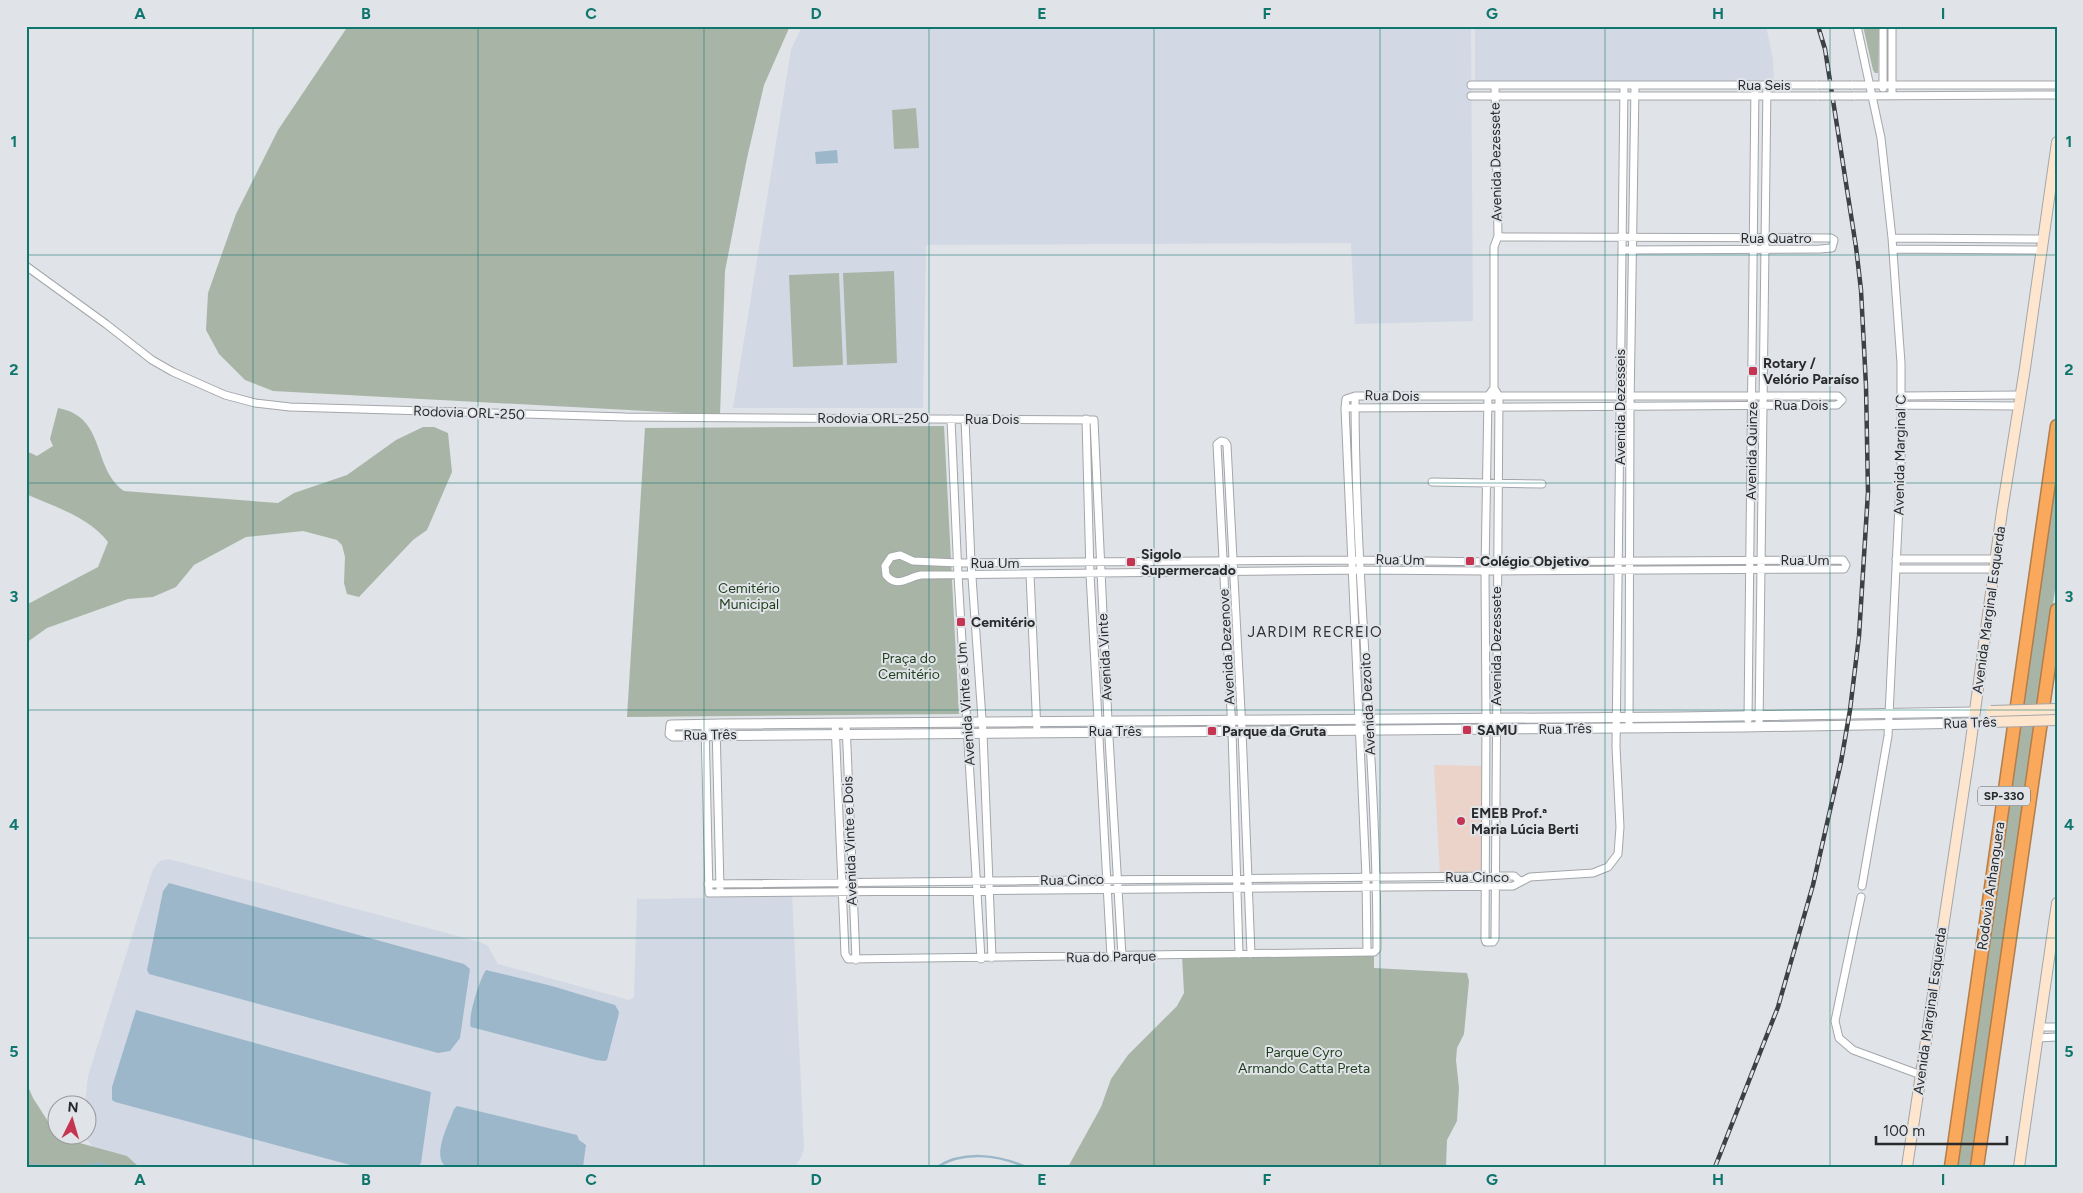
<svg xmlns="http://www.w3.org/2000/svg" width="2083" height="1193" font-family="Figtree,sans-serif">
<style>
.built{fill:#d2d9e4}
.education{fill:#ebd3c9}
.green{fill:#a8b5a6}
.water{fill:#9cb7ca}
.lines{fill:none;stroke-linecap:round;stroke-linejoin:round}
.stream{stroke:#9cb7ca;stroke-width:2.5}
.minor-casing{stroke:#a3a6aa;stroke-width:9}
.tertiary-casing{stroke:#a3a6aa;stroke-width:11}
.secondary-casing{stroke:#a3a6aa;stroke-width:12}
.motorway-casing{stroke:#b17d4b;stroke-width:15}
.minor{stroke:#fff;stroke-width:7}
.tertiary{stroke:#fff;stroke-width:9}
.secondary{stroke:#fee5ce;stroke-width:10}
.motorway{stroke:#faa95c;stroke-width:12}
.rail-casing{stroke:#3f4043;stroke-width:4.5}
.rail{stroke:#e0e3e7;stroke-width:2.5;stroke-dasharray:8;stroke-linecap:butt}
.minor-bridge-casing{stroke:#a3a6aa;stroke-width:9;stroke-linecap:butt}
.secondary-bridge-casing{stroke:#a3a6aa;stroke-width:12;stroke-linecap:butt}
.minor-bridge{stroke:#fff;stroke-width:7}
.secondary-bridge{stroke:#fee5ce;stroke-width:10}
.grid{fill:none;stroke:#0f766e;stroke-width:1;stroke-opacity:0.55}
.poi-dot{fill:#c53552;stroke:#e0e3e7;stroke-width:2}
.labels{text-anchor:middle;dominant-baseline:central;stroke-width:4;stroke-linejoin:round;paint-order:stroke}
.shield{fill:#e0e3e7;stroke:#606264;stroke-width:1}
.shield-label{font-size:12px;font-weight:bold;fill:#292a2c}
.street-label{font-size:14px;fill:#292a2c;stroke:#e0e3e7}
.poi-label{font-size:14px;font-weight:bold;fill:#292a2c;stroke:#e0e3e7;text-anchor:start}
.park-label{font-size:14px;fill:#1d3d1b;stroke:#e0e3e7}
.neighbourhood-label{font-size:15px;letter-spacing:1px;fill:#313337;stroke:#e0e3e7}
.neatline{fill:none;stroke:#0f766e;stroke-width:2}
.grid-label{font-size:16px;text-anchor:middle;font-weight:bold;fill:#0f766e}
</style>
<rect width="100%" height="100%" fill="#e0e3e7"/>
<path class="built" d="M802 26H1471L1473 321 1355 324 1351 243 926 245 923 408H733L791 50Z
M1475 26H1766L1773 59 1774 85H1475Z
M169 859 480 942 488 946 498 964 629 1000 634 997 637 899 704 898 707 893H792L804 1148 802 1156 795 1167H121L94 1149 85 1136H88V1106H85L88 1076 153 869 160 861Z"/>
<path class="education" d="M1434 765 1486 766 1485 876H1440Z"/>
<path class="green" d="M348 26H790L764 85 747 158 725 271 720 415 273 391 245 380 219 354 206 330 208 293 236 214 278 130Z
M1863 26H1879L1878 73H1875L1873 70Z
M916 108 919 148 894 149 892 110Z
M894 271 897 363 847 365 843 273Z
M839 273 843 365 793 367 789 275Z
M58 408C107 417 91 467 124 491L278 503 294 493 347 475 396 440 423 427H434L448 433 452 472 427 530 413 540 359 597 347 594 344 583 345 557 342 545 337 540 303 531 246 537 194 565 176 587 153 597 128 599 47 628 26 643V605L98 567 108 542C89 517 55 507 26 494V451L37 456 53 446 50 439Z
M944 426 959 714 627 717 645 428Z
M2057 463V576L1972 1167H1956Z
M1374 952V968L1467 973 1469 981 1464 1034 1457 1048 1456 1060 1459 1088 1457 1121 1447 1140 1446 1167H1068L1101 1107 1111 1079 1128 1055 1177 1006 1184 993 1182 956Z
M26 1082 33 1098 58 1137 127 1156 139 1167H26Z"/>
<path class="water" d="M837 150 838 163 816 164 815 152Z
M169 883 464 964 470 969 460 1038 450 1051 438 1053 149 974 147 970 163 891Z
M486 970 552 986 615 1005 619 1012 618 1017 607 1060 604 1061 596 1060 471 1027C467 1019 480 978 486 970Z
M136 1010 431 1092 421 1163 418 1167H358L115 1102 112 1100V1087Z
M457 1106 577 1135 579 1140 586 1145 583 1167 445 1166C432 1155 449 1123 454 1109Z"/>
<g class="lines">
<path class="stream" d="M26 1165 58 1167
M79 1167 99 1164 112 1167
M937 1167C964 1150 998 1155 1026 1167"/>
<defs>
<path id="minor" d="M1857 26 1881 138 1892 238 1901 363V463L1888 736 1862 886
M1883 26V88
M1471 85H1818
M1851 85H2057
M1471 96H1819
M1853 96 2057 95
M1892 96V26
M1498 236 1503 237 1831 238 1834 240 1832 248 1820 249 1622 250
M1892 238 2043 239
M1893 249 2041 250
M26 266 106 324 152 360 173 372 225 395 255 403 290 407 625 417 1094 420 1108 721 1122 956
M1494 388 1488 396 1485 571 1486 718 1485 939 1486 942H1493L1495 939 1499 396 1494 388V247L1498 236 1495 85
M1901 396 2020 395
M1901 405 2019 406
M1345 408 1837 405 1842 400 1838 396H1355L1346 399 1345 408 1366 877 1367 952
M951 419 958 575 981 959
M965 419 971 563 983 733 992 958
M1086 419 1090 574 1111 957
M1432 482 1542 484
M900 555 913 561 958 563 1351 560 1497 562 1843 560 1846 565 1844 569 1485 571 1361 570 921 575C908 577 897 589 886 575L885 566 891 557Z
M1896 559H1995
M1896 569H1994
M1030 574 1037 732
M1748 720 1755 85
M835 723 845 954 848 959 1374 952 1377 949C1377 764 1355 580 1355 396
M846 723 856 960
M705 725 709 893 1513 886 1530 877 1593 873 1608 867 1618 854 1620 827 1616 747 1624 85
M716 725 720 888
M1759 727 1767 85
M1629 728 1630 406 1635 86
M708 884 1496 876H1514L1520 881
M1861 897 1835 1021 1839 1038 1853 1050 1921 1075
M1239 954 1232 731 1217 444 1221 441 1225 442 1227 445 1242 730 1251 954
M2038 1027H2057
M2037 1038 2057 1037"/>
<path id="tertiary" d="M1974 723 1744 727 673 736 670 734 671 725 722 724 1679 717 1975 712"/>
<path id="secondary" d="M1907 1167 1969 755 2002 511 2025 368 2057 142
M2019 1167 2057 903"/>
<path id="motorway" d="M1951 1167 2057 426
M1977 1167 2057 610"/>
</defs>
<use href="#minor" class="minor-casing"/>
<use href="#tertiary" class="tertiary-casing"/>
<use href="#secondary" class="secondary-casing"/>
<use href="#motorway" class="motorway-casing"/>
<use href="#minor" class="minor"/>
<use href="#tertiary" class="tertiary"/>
<use href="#secondary" class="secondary"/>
<use href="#motorway" class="motorway"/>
<defs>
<path id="rail" d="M1715 1167 1778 1007 1813 885 1841 762 1850 710 1859 636 1868 492 1866 386 1861 290 1856 247 1825 49 1818 26"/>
</defs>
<use href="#rail" class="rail-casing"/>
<use href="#rail" class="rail"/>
<defs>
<path id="minor-bridge" d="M1818 85H1851
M1819 96H1853"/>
<path id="secondary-bridge" d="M1991 711 2057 709
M1990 722 2057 720"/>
</defs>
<use href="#minor-bridge" class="minor-bridge-casing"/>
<use href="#secondary-bridge" class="secondary-bridge-casing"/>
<use href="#minor-bridge" class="minor-bridge"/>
<use href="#secondary-bridge" class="secondary-bridge"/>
</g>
<path class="grid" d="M253 26V1167M478 26V1167M704 26V1167M929 26V1167M1154 26V1167M1380 26V1167M1605 26V1167M1830 26V1167M26 255H2057M26 483H2057M26 710H2057M26 938H2057"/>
<g class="poi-dot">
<rect x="1748" y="366" width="10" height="10" rx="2.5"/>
<rect x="1465" y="556" width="10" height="10" rx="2.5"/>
<rect x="1126" y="557" width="10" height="10" rx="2.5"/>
<rect x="956" y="617" width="10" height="10" rx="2.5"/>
<rect x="1462" y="725" width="10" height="10" rx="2.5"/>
<rect x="1207" y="726" width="10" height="10" rx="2.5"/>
<circle cx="1461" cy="821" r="5"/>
</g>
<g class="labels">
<rect class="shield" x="1978" y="786.5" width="52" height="19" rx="4"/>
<g class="shield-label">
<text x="2004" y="796">SP-330</text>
</g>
<g class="street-label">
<text x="1764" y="85">Rua Seis</text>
<text transform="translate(1496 162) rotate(-91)">Avenida Dezessete</text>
<text x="1776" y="238">Rua Quatro</text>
<text transform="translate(1392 396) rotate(1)">Rua Dois</text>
<text x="1801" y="405">Rua Dois</text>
<text transform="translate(1620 407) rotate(-90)">Avenida Dezesseis</text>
<text transform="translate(469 413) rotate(2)">Rodovia ORL-250</text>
<text x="873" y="418">Rodovia ORL-250</text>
<text x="992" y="419">Rua Dois</text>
<text transform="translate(1752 451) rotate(-89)">Avenida Quinze</text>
<text transform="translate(1900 455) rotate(-89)">Avenida Marginal C</text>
<text transform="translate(1400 560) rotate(1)">Rua Um</text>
<text x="1805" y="560">Rua Um</text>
<text x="995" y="563">Rua Um</text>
<text transform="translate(1989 610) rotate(-82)">Avenida Marginal Esquerda</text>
<text transform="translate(1496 646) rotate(-90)">Avenida Dezessete</text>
<text transform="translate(1227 647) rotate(-93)">Avenida Dezenove</text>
<text transform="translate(1105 657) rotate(-93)">Avenida Vinte</text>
<text transform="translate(966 704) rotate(-94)">Avenida Vinte e Um</text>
<text transform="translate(1368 704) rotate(-93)">Avenida Dezoito</text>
<text transform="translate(1970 723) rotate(-2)">Rua Três</text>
<text transform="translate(1565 729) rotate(-1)">Rua Três</text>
<text x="1115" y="731">Rua Três</text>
<text transform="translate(710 735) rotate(-1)">Rua Três</text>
<text transform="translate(850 841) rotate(-92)">Avenida Vinte e Dois</text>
<text x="1477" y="877">Rua Cinco</text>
<text transform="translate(1072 880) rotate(-1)">Rua Cinco</text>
<text transform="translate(1991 886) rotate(-82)">Rodovia Anhanguera</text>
<text transform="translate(1111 957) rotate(-1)">Rua do Parque</text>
<text transform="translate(1930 1011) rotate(-82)">Avenida Marginal Esquerda</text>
</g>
<g class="poi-label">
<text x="1763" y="363">Rotary /<tspan x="1763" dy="16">Velório Paraíso</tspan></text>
<text x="1141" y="554">Sigolo<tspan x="1141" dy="16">Supermercado</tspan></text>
<text x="1480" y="561">Colégio Objetivo</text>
<text x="971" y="622">Cemitério</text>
<text x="1477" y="730">SAMU</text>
<text x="1222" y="731">Parque da Gruta</text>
<text x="1471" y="813">EMEB Prof.ª<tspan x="1471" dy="16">Maria Lúcia Berti</tspan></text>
</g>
<g class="park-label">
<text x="749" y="588">Cemitério<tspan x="749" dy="16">Municipal</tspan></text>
<text x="909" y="658">Praça do<tspan x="909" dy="16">Cemitério</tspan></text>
<text x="1304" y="1052">Parque Cyro<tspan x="1304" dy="16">Armando Catta Preta</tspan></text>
</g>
<g class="neighbourhood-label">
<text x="1315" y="632">JARDIM RECREIO</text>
</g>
</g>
<rect width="2083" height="1193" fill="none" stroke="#e0e3e7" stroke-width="55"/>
<g transform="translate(72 1120) rotate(5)"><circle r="24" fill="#e0e3e7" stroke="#97999c"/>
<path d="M0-4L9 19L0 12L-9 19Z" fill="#c53552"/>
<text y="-8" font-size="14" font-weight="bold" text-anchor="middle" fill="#292a2c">N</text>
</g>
<path d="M1876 1136v8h131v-8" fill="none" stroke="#292a2c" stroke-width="2.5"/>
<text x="1883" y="1136" font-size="15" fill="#292a2c" stroke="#e0e3e7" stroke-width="4" paint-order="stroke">100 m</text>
<rect x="28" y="28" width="2028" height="1138" class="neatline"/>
<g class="grid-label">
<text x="140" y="19">A</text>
<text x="366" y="19">B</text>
<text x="591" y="19">C</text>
<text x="816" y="19">D</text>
<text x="1042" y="19">E</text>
<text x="1267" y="19">F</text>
<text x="1492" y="19">G</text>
<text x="1718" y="19">H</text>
<text x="1943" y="19">I</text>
<text x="14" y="147">1</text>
<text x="2069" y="147">1</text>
<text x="14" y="375">2</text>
<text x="2069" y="375">2</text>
<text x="14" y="602">3</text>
<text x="2069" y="602">3</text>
<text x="14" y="830">4</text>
<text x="2069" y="830">4</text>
<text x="14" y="1057">5</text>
<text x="2069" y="1057">5</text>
<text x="140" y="1185">A</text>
<text x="366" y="1185">B</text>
<text x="591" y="1185">C</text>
<text x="816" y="1185">D</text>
<text x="1042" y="1185">E</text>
<text x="1267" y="1185">F</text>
<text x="1492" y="1185">G</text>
<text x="1718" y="1185">H</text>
<text x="1943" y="1185">I</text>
</g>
</svg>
